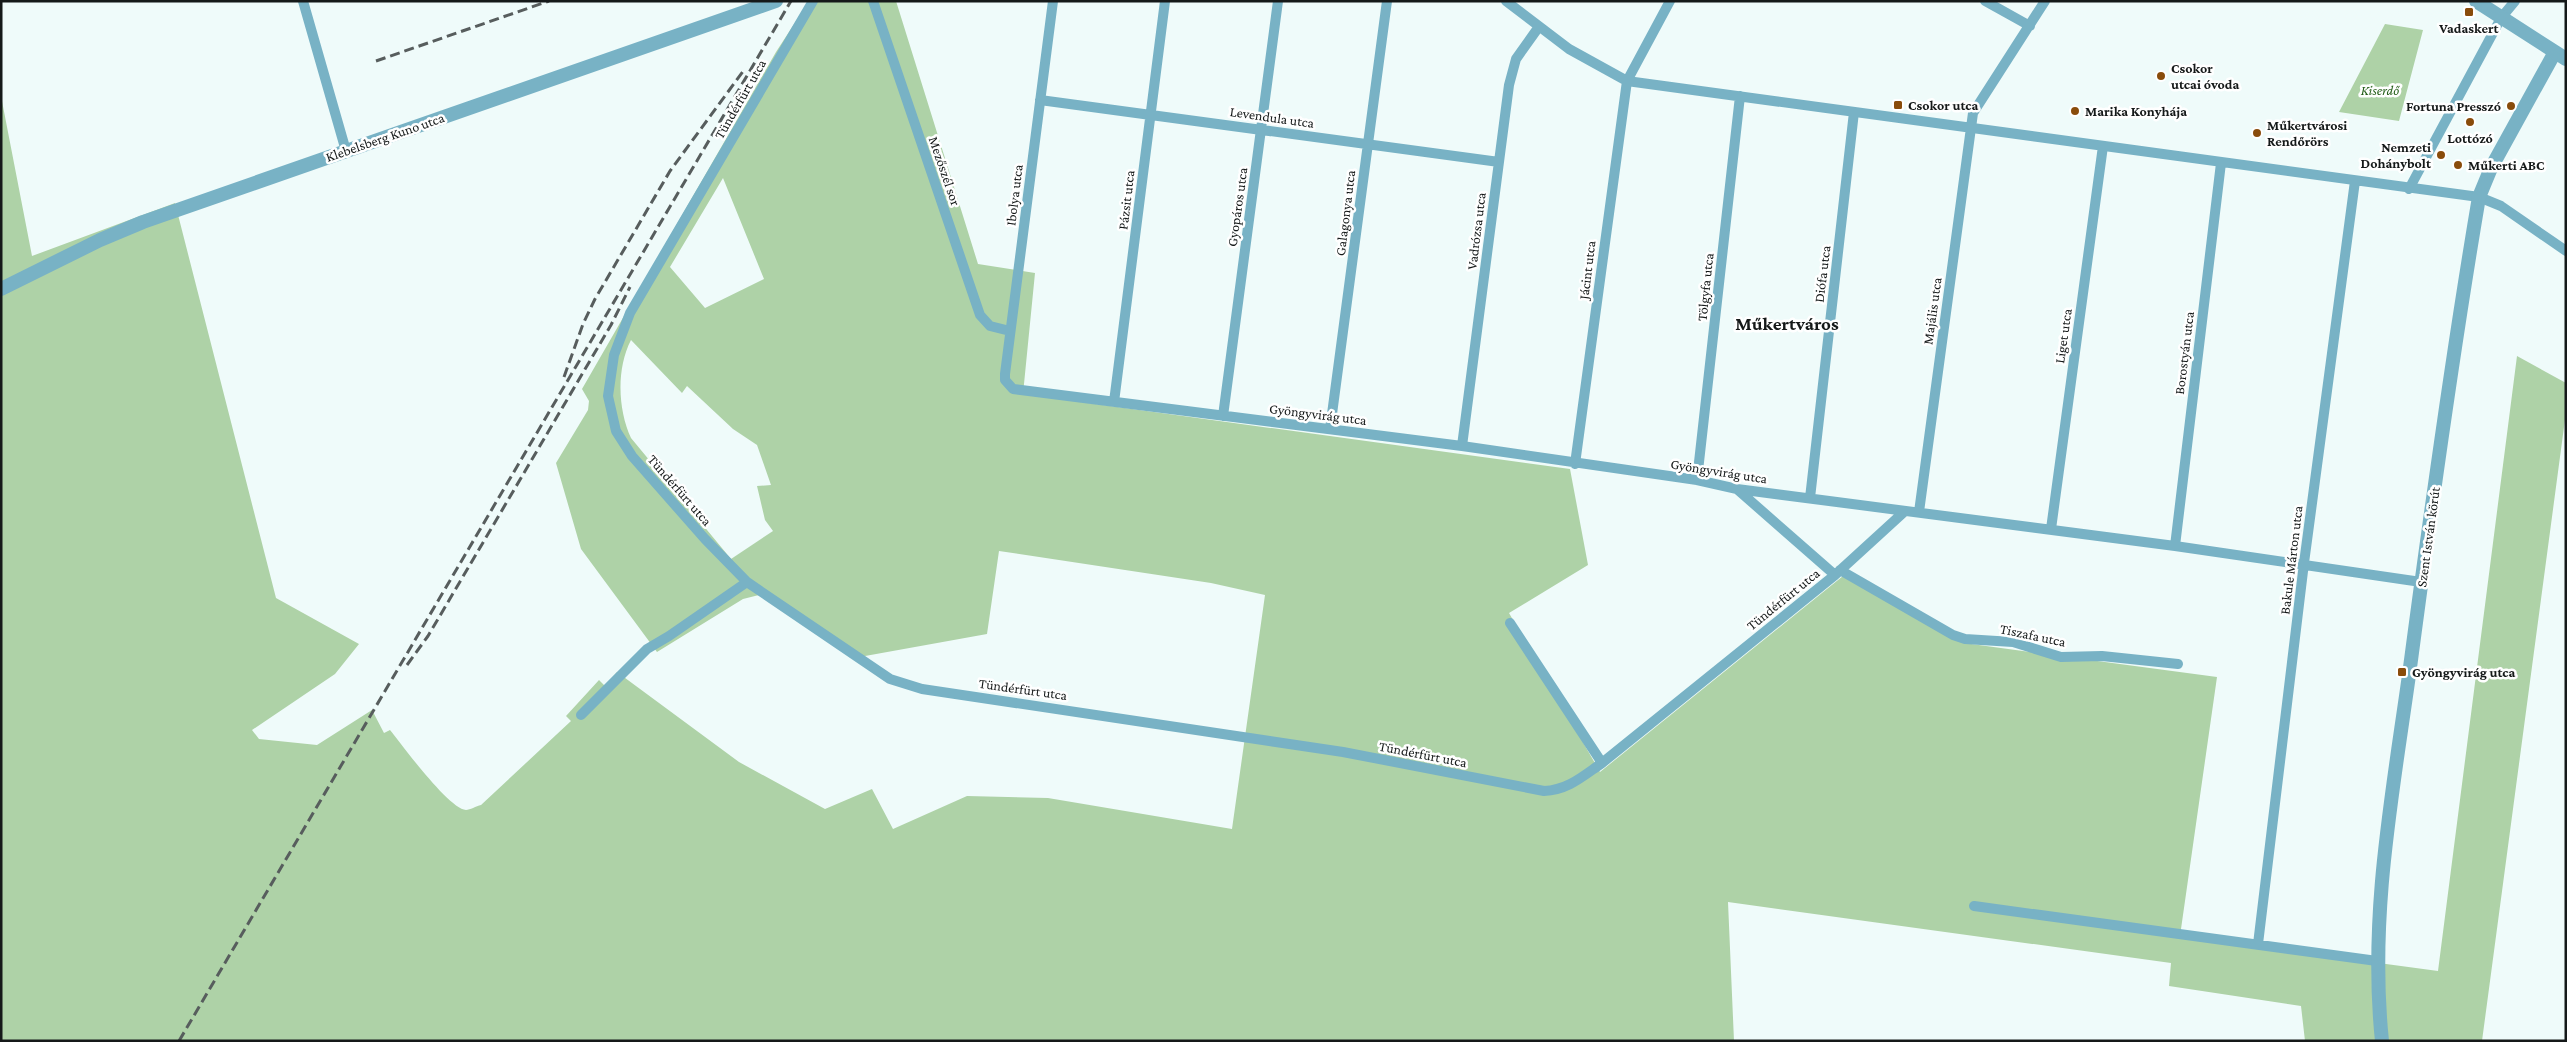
<svg xmlns="http://www.w3.org/2000/svg" width="2567" height="1042" font-family="'Crimson Pro',serif">
<style>
.green{fill:#aed2a7;fill-rule:evenodd}
.lines{fill:none;stroke-linecap:round;stroke-linejoin:round}
.minor{stroke:#78b2c5;stroke-width:10}
.tertiary{stroke:#78b2c5;stroke-width:14}
.rail{stroke:#575d5d;stroke-width:3;stroke-dasharray:10 5;stroke-linecap:butt}
.poi-dot{fill:#894c0b;stroke:#fff;stroke-width:2}
.labels{text-anchor:middle;dominant-baseline:central;stroke-width:5;stroke-linejoin:round;paint-order:stroke}
.poi-label{font-size:14px;font-weight:bold;fill:#151919;stroke:#fff;text-anchor:start}
.park-label{font-size:14px;font-style:italic;fill:#255e19;stroke:#fff}
.street-label{font-size:14px;fill:#151919;stroke:#fff}
.district-label{font-size:19px;font-weight:bold;fill:#151919;stroke:#fff}
</style>
<rect width="100%" height="100%" fill="#effbfa"/>
<path class="green" d="M809 1H896L978 264 1035 273 1023 394 1570 469 1588 565 1509 613 1600 772 1843 576 1964 643 2217 677 2180 936 2438 971 2517 356 2566 383V412L2482 1041H2305L2301 1006 2169 986 2171 963 1728 902 1734 1041H1V96L32 256 175 203 276 598 359 644 335 674 252 730 259 739 317 745 372 710 384 733 390 730C402 745 449 809 466 810 470 810 476 806 481 805L571 721 566 716 599 680 605 686 617 672 739 762 825 809 872 789 893 829 967 796 1048 798 1232 829 1265 595 1211 583 999 551 987 634 854 658 759 595 743 599 657 652 581 549 556 463 588 410 589 401 582 389 776 52ZM723 178 764 279 705 308 670 267ZM631 340 682 393 687 386 733 429 757 445 771 485 757 486 765 520 773 531 731 559 631 438C618 410 616 369 631 340Z
M2385 24 2423 30 2399 121 2339 112Z"/>
<g class="lines">
<path class="minor" d="M303 1 346 151
M813 1 630 313 614 355 608 396 616 431 632 456 705 539 747 582 890 679 922 689 1343 752 1544 791C1568 790 1583 776 1602 763L1835 575 1905 511
M873 1 980 315 990 326 1010 331
M1053 1 1005 374V380L1013 389 1462 446 1697 480 1737 489 2175 546 2421 582
M1506 1 1569 49 1627 81 2479 197 2501 206 2566 251
M1985 1 2030 26
M1040 100 1499 162
M2409 189 2501 18 2515 1
M1114 402 1165 1
M1223 416 1278 1
M1330 429 1387 1
M1462 446 1509 85 1516 59 1538 28
M1575 464 1627 81 1670 1
M1697 480 1740 96
M1738 490 1835 575
M1810 498 1854 112
M1919 512 1973 113 2045 1
M2051 529 2103 146
M2175 546 2221 163
M1840 570 1953 635 1965 639 2013 642 2061 657 2102 656 2178 664
M1510 623 1602 763
M581 715 647 649 669 636 747 582
M1974 906 2377 961
M2258 944 2304 563 2355 181"/>
<path class="tertiary" d="M2476 1 2566 59
M1 289 100 240 143 222 776 1
M2382 1041C2369 917 2392 797 2409 675 2430 516 2452 356 2479 197L2491 168 2555 52"/>
<path class="rail" d="M376 61 549 1
M564 377 583 324 595 299 670 171 744 70
M407 665 428 636 611 325 630 287
M179 1041 791 1"/>
</g>
<g class="poi-dot">
<rect x="2464" y="7" width="10" height="10" rx="2.5"/>
<circle cx="2161" cy="76" r="5"/>
<rect x="1893" y="100" width="10" height="10" rx="2.5"/>
<circle cx="2511" cy="106" r="5"/>
<circle cx="2075" cy="111" r="5"/>
<circle cx="2470" cy="122" r="5"/>
<circle cx="2257" cy="133" r="5"/>
<circle cx="2441" cy="155" r="5"/>
<circle cx="2458" cy="165" r="5"/>
<rect x="2397" y="667" width="10" height="10" rx="2.5"/>
</g>
<g class="labels">
<g class="poi-label">
<text x="2469" y="28" text-anchor="middle">Vadaskert</text>
<text x="2171" y="68">Csokor<tspan x="2171" dy="16">utcai óvoda</tspan></text>
<text x="1908" y="105">Csokor utca</text>
<text x="2501" y="106" text-anchor="end">Fortuna Presszó</text>
<text x="2085" y="111">Marika Konyhája</text>
<text x="2267" y="125">Műkertvárosi<tspan x="2267" dy="16">Rendőrörs</tspan></text>
<text x="2470" y="138" text-anchor="middle">Lottózó</text>
<text x="2431" y="147" text-anchor="end">Nemzeti<tspan x="2431" dy="16">Dohánybolt</tspan></text>
<text x="2468" y="165">Műkerti ABC</text>
<text x="2412" y="672">Gyöngyvirág utca</text>
</g>
<g class="park-label">
<text x="2380" y="90">Kiserdő</text>
</g>
<g class="street-label">
<text transform="translate(740 99) rotate(-60)">Tündérfürt utca</text>
<text transform="translate(1272 117) rotate(8)">Levendula utca</text>
<text transform="translate(385 137) rotate(-19)">Klebelsberg Kuno utca</text>
<text transform="translate(945 171) rotate(71)">Mezőszél sor</text>
<text transform="translate(1014 195) rotate(-83)">Ibolya utca</text>
<text transform="translate(1126 200) rotate(-83)">Pázsit utca</text>
<text transform="translate(1237 207) rotate(-82)">Gyopáros utca</text>
<text transform="translate(1345 213) rotate(-83)">Galagonya utca</text>
<text transform="translate(1476 231) rotate(-83)">Vadrózsa utca</text>
<text transform="translate(1587 270) rotate(-83)">Jácint utca</text>
<text transform="translate(1822 274) rotate(-83)">Diófa utca</text>
<text transform="translate(1705 287) rotate(-84)">Tölgyfa utca</text>
<text transform="translate(1932 311) rotate(-82)">Majális utca</text>
<text transform="translate(2063 336) rotate(-82)">Liget utca</text>
<text transform="translate(2184 353) rotate(-83)">Borostyán utca</text>
<text transform="translate(1318 414) rotate(7)">Gyöngyvirág utca</text>
<text transform="translate(1719 471) rotate(9)">Gyöngyvirág utca</text>
<text transform="translate(680 490) rotate(49)">Tündérfürt utca</text>
<text transform="translate(2428 537) rotate(-82)">Szent István körút</text>
<text transform="translate(2291 560) rotate(-83)">Bakule Márton utca</text>
<text transform="translate(1783 599) rotate(-39)">Tündérfürt utca</text>
<text transform="translate(2033 635) rotate(12)">Tiszafa utca</text>
<text transform="translate(1023 689) rotate(8)">Tündérfürt utca</text>
<text transform="translate(1423 754) rotate(11)">Tündérfürt utca</text>
</g>
<g class="district-label">
<text x="1787" y="323">Műkertváros</text>
</g>
</g>
<rect width="2567" height="1042" fill="none" stroke="#151919" stroke-width="5"/>
</svg>
